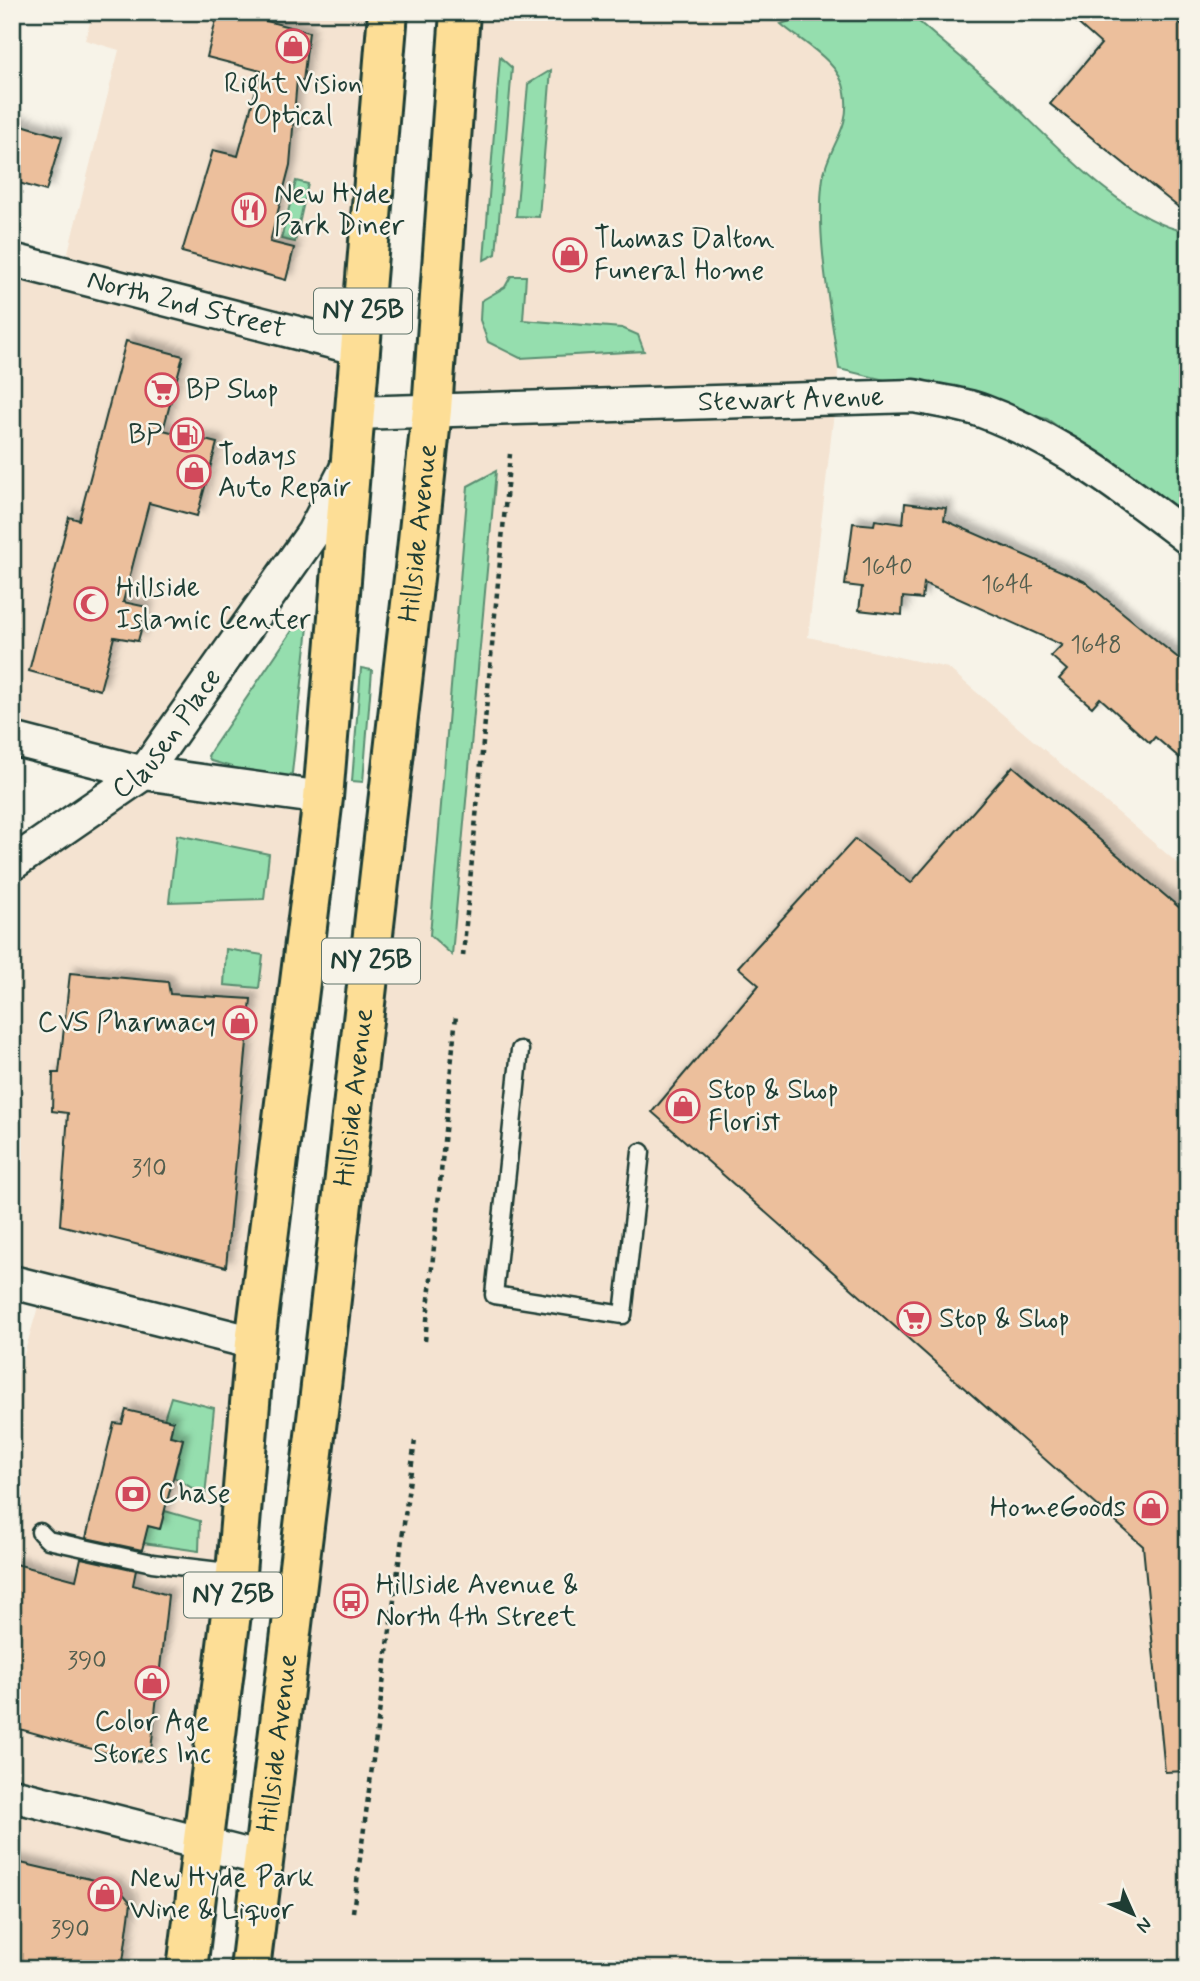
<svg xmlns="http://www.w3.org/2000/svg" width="1200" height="1981" font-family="Mynerve,sans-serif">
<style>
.built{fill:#f4e3d1}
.green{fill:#95deae;stroke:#5a8e71;stroke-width:2}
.building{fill:#ecbf9c;stroke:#1f3d34;stroke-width:2;filter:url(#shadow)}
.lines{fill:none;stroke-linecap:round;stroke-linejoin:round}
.service-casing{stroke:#1f3d34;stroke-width:21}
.minor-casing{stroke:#1f3d34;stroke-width:37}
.primary-casing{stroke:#1f3d34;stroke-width:44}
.path{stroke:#1f3d34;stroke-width:4.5;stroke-dasharray:5 5;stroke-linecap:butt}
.service{stroke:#f7f3e8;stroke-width:16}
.minor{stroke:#f7f3e8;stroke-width:32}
.primary{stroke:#fdde96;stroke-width:38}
.labels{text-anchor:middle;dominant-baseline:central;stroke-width:5;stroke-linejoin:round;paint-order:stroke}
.number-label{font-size:24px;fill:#525e4e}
.shield{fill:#f7f3e8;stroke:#60746a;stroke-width:2}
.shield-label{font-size:26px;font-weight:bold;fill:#1f3d34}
.poi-label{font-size:28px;fill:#1f3d34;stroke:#f7f3e8;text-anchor:start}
.street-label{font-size:28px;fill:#1f3d34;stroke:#f7f3e8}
</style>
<defs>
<filter id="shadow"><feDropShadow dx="6" dy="-6" stdDeviation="3.5" flood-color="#0004"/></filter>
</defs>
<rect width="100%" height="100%" fill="#f7f3e8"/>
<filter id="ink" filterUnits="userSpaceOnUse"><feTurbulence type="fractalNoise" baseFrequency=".0143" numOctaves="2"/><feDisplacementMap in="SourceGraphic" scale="14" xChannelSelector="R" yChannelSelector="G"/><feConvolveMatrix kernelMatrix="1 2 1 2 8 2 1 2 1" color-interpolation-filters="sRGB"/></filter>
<g filter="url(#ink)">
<path class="built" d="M93 12H388L351 459 144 773 323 798 187 1969H12V1395L43 1290 12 1282V864L143 773 12 739V260L63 272 119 50 85 40Z
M460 12H791L782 24 868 32 836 395 808 637 948 668 1188 872V1969H250Z"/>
<path class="green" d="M818 12H908C940 41 974 67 1005 96 1051 140 1125 222 1188 232V518L1047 419 839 369C831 313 815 233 823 178 828 146 852 129 845 92 840 61 803 43 781 24Z
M500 57 512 68 496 254 484 260Z
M551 70 539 217 516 216 528 84Z
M296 181 308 184 295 242 281 239Z
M511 276H526L523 320 622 328 638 335 644 351 520 358 488 342 480 320 481 301 505 287Z
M496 471 452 955 430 935 468 486Z
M303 620 308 627 292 773 286 780H277L211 761 208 756 212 749 296 625Z
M361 668 372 670 363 782 352 781Z
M177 835 269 854 264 899 169 902Z
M226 949 263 955 259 988 224 985Z
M171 1397 214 1408 205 1496 174 1477 183 1439 170 1436 173 1422 164 1419Z
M165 1511 200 1521 199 1551 143 1543 148 1526 160 1529Z"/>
<path class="building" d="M218 12H232L309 32 303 81 297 79 290 165 270 242 294 248 286 280 182 252 213 150 238 156 261 71 207 57Z
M1065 12H1167L1188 30V215L1050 104 1101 44Z
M12 122 62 137 46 191 12 181Z
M126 341 183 356 163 430 217 443 197 516 149 503 123 602 147 607 138 641 114 637 100 690 29 671 69 517 79 520Z
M905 503 946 508 944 520 1084 581 1188 666V765L1155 737 1150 743 1100 698 1092 707 1059 679 1067 670 1051 656 1062 645 924 583 922 599 903 597 902 615 859 610 862 587 845 585 853 523 874 525 875 520 903 524Z
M1013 766 1188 915V1771L1165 1772 1143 1546 652 1112 759 985 738 967 855 839 911 883Z
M70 973 168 982 170 994 251 999 226 1267 60 1225 68 1113 52 1111 53 1073H59Z
M126 1410 173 1421 170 1436 183 1439 160 1529 148 1526 142 1550 86 1538 114 1423 122 1424Z
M81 1558 136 1570 133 1585 168 1595 151 1750 139 1762 12 1727V1563L76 1580Z
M12 1861 116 1885 131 1903 122 1969H12Z"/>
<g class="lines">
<defs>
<path id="service" d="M520 1050 494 1295 623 1315 641 1152
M40 1532 48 1540 152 1563 236 1573"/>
<g id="minor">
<path id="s1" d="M12 260 360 349"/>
<path id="s2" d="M355 413 914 396C936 401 961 403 982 411 1060 440 1123 488 1188 538"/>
<path d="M12 739 144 773 323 798"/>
<path id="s3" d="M12 864 144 773 313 533 347 467"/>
<path d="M12 1282 255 1343"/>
<path d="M12 1795 263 1859"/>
</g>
<g id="primary">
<path d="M187 1969 236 1573 255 1343 323 798 388 12"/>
<path id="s4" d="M250 1969 319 1403 415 569 432 410 460 12"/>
</g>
</defs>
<use href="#service" class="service-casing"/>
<use href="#minor" class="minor-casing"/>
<use href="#primary" class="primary-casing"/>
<path class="path" d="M463 956 510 454
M425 1341 456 1015
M353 1912 415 1440"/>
<use href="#service" class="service"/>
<use href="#minor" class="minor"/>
<use href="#primary" class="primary"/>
</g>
</g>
<defs>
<symbol id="shop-ring" viewBox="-11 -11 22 22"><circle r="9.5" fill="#f7f3e8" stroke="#d1495b" stroke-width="1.5"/><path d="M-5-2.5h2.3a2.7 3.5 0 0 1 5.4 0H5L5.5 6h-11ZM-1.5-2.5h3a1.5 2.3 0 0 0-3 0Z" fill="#d1495b"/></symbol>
<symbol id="restaurant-ring" viewBox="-11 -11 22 22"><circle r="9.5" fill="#f7f3e8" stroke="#d1495b" stroke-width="1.5"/><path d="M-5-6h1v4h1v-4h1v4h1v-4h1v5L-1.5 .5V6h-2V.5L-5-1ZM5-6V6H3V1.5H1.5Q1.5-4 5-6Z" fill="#d1495b"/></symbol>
<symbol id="supermarket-ring" viewBox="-11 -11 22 22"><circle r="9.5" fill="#f7f3e8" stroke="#d1495b" stroke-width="1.5"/><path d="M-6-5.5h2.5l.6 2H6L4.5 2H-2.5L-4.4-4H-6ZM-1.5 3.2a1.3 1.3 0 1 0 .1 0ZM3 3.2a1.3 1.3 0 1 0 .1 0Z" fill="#d1495b"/></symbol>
<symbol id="fuel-ring" viewBox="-11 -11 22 22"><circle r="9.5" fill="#f7f3e8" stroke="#d1495b" stroke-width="1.5"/><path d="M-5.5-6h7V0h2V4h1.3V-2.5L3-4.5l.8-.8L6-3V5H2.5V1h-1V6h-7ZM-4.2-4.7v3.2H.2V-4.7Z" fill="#d1495b"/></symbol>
<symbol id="mosque-ring" viewBox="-11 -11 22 22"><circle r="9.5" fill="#f7f3e8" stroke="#d1495b" stroke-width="1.5"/><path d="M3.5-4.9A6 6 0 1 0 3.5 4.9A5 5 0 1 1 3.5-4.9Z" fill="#d1495b"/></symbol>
<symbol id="bank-ring" viewBox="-11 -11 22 22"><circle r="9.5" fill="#f7f3e8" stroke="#d1495b" stroke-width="1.5"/><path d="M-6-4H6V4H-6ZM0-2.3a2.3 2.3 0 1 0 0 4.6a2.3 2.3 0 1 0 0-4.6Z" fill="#d1495b"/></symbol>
<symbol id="bus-ring" viewBox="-11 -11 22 22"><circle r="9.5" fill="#f7f3e8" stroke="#d1495b" stroke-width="1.5"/><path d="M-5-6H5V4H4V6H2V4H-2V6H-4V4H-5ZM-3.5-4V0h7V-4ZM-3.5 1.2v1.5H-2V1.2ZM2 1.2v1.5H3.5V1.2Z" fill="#d1495b"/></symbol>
</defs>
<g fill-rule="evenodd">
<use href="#shop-ring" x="274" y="27" width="38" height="38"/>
<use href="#restaurant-ring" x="230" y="191" width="38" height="38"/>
<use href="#shop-ring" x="551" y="236" width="38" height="38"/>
<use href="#supermarket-ring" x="143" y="371" width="38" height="38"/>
<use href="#fuel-ring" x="168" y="416" width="38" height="38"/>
<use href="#shop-ring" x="175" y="453" width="38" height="38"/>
<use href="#mosque-ring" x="72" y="585" width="38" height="38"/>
<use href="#shop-ring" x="221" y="1004" width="38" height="38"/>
<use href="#shop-ring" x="664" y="1087" width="38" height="38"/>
<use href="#supermarket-ring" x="895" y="1300" width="38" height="38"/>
<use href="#bank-ring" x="114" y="1475" width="38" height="38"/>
<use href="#shop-ring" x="1132" y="1489" width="38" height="38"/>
<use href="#bus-ring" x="332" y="1582" width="38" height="38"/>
<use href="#shop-ring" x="133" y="1664" width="38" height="38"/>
<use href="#shop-ring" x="86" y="1875" width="38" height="38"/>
</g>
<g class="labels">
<g class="number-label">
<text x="887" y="567">1640</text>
<text x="1007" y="585">1644</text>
<text x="1096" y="645">1648</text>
<text x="149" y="1169">310</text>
<text x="87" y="1661">390</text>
<text x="70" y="1930">390</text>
</g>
<g class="shield">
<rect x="314" y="288.5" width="98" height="45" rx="5"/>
<rect x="322" y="938.5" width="98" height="45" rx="5"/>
<rect x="184" y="1572.5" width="98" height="45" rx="5"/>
</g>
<g class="shield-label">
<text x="363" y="311">NY 25B</text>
<text x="371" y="961">NY 25B</text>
<text x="233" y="1595">NY 25B</text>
</g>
<g class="poi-label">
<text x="293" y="84" text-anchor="middle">Right Vision<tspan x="293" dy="32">Optical</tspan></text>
<text x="274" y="194">New Hyde<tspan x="274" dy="32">Park Diner</tspan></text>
<text x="594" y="239">Thomas Dalton<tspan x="594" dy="32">Funeral Home</tspan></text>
<text x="186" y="390">BP Shop</text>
<text x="162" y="435" text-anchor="end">BP</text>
<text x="218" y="456">Todays<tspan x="218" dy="32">Auto Repair</tspan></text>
<text x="116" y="588">Hillside<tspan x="116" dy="32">Islamic Center</tspan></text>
<text x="216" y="1023" text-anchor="end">CVS Pharmacy</text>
<text x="708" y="1090">Stop &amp; Shop<tspan x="708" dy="32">Florist</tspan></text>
<text x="939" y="1319">Stop &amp; Shop</text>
<text x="158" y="1494">Chase</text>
<text x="1126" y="1508" text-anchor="end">HomeGoods</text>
<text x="376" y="1585">Hillside Avenue &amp;<tspan x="376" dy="32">North 4th Street</tspan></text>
<text x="152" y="1722" text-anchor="middle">Color Age<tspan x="152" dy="32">Stores Inc</tspan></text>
<text x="130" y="1878">New Hyde Park<tspan x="130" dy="32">Wine &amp; Liquor</tspan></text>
</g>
<g class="street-label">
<text stroke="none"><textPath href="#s1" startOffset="180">North 2nd Street</textPath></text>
<text stroke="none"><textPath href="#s2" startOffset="436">Stewart Avenue</textPath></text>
<text stroke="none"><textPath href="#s4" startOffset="1446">Hillside Avenue</textPath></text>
<text stroke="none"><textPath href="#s3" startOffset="205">Clausen Place</textPath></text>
<text stroke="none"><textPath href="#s4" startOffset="878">Hillside Avenue</textPath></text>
<text stroke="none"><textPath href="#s4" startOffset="228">Hillside Avenue</textPath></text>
</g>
</g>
<rect width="1200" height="1981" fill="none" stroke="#f7f3e8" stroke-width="42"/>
<rect x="21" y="21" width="1158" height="1939" fill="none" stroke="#1f3d34" stroke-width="2.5" filter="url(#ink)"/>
<g transform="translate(1133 1914) rotate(135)" stroke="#f7f3e8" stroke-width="5" paint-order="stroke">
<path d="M0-5L12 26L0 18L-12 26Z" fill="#1f3d34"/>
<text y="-10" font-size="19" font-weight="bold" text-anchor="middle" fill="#1f3d34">N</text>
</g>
</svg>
